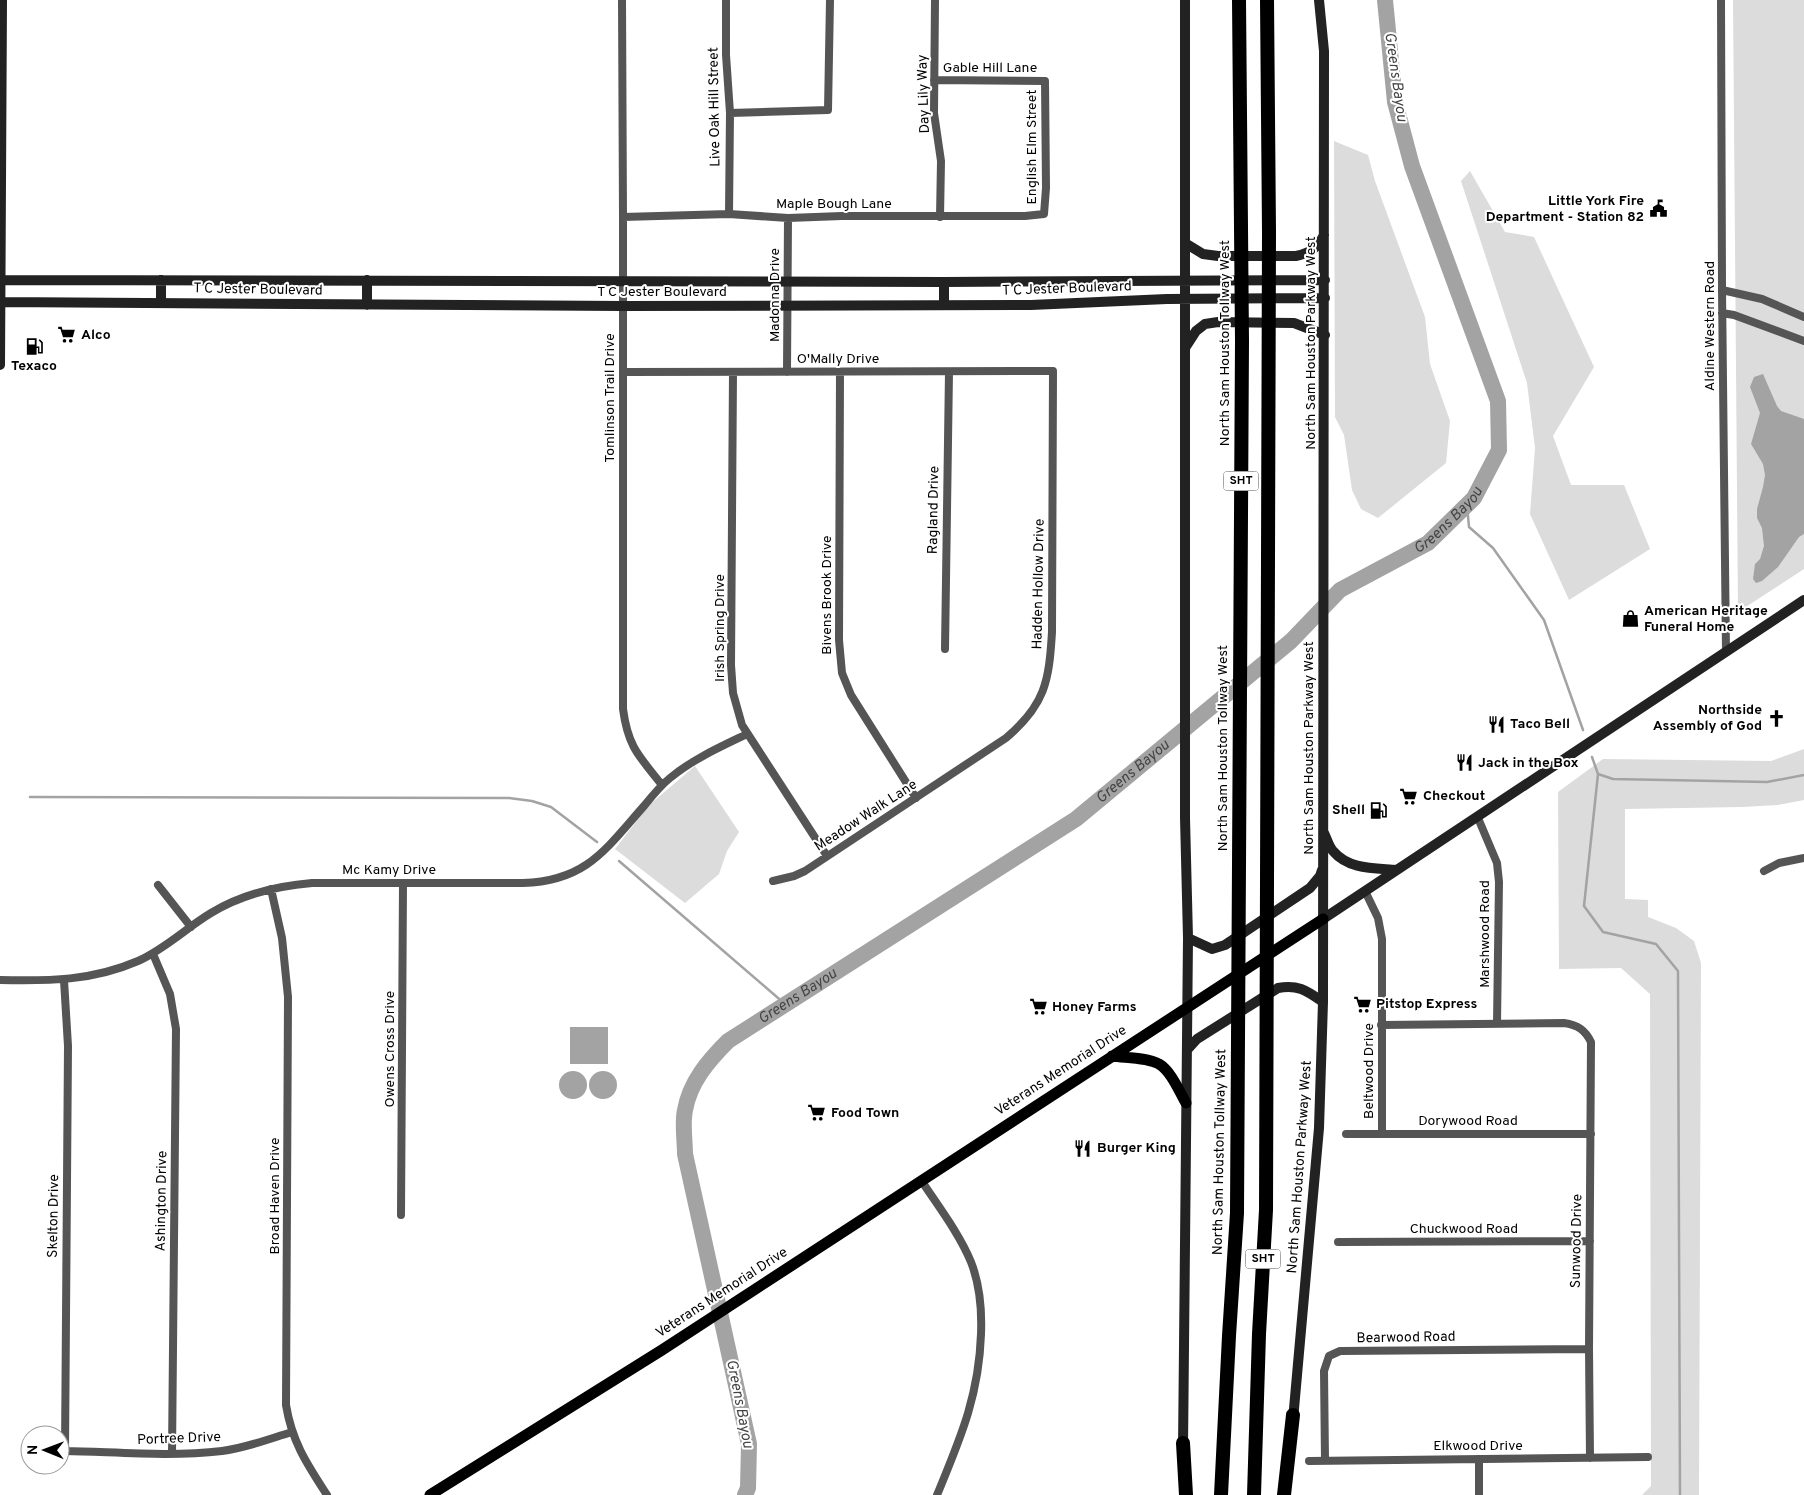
<svg xmlns="http://www.w3.org/2000/svg" width="1804" height="1495" font-family="Overpass,sans-serif">
<style>
.green{fill:#dcdcdc}
.water{fill:#a3a3a3}
.lines{fill:none;stroke-linecap:round;stroke-linejoin:round}
.stream{stroke:#a3a3a3;stroke-width:2.5}
.river{stroke:#a3a3a3;stroke-width:16}
.street{stroke:#555;stroke-width:8}
.secondary{stroke:#222;stroke-width:10}
.primary{stroke:#000;stroke-width:11}
.highway{stroke:#000;stroke-width:14}
.labels{text-anchor:middle;dominant-baseline:central;stroke-width:4;stroke-linejoin:round;paint-order:stroke}
.shield{fill:#fff;stroke:#4c4c4c;stroke-width:1}
.shield-label{font-size:12px;font-weight:bold;fill:#000}
.street-label{font-size:14px;fill:#000;stroke:#fff}
.poi-label{font-size:14px;font-weight:bold;fill:#000;stroke:#fff;text-anchor:start}
.water-label{font-size:15px;font-style:italic;fill:#444;stroke:#fff}
</style>
<rect width="100%" height="100%" fill="#fff"/>
<path class="green" d="M1733 0H1804V569L1738 612Z
M1334 141 1368 155 1375 181 1425 317 1430 364 1450 421 1446 463 1378 518 1361 509 1352 490 1344 435 1335 417Z
M1470 171 1505 232 1534 237 1594 367 1553 436 1571 485H1624L1650 549 1569 600 1530 514 1535 448 1527 383 1461 181Z
M1804 749V800L1778 805 1742 807 1625 809V899L1648 900V917L1676 928 1694 941 1701 963 1699 1495H1642L1651 1486 1650 994 1621 968 1559 969 1558 792 1603 759 1771 761Z
M695 766 739 832 727 851 719 874 685 903 615 849 649 805Z"/>
<path class="water" d="M1763 374 1777 406 1781 411 1804 419V534L1799 537 1778 567 1762 581 1756 583 1753 579 1755 564 1760 559 1764 546 1762 528 1757 518V509L1763 487 1765 475 1763 464 1751 444 1760 413 1750 387 1754 377Z
M570 1027H608V1064H570Z
M559 1085a14 14 0 1 1 28 0a14 14 0 1 1-28 0Z
M589 1085a14 14 0 1 1 28 0a14 14 0 1 1-28 0Z"/>
<g class="lines">
<path class="stream" d="M1467 505 1469 527 1493 548 1544 620 1583 730
M1592 757 1598 774 1584 906 1603 932 1656 944 1678 971 1680 1495
M1598 774 1613 779 1767 782 1804 775
M30 797 509 798 532 801 551 807 597 842
M619 861 785 1004"/>
<path class="river" id="s1" d="M745 1495 748 1488 749 1444 685 1154C685 1140 682 1124 685 1110 690 1082 708 1061 728 1041L1076 819 1291 641 1340 590 1428 543 1474 498 1499 450 1498 401 1412 166 1395 102 1385 0"/>
<path class="street" d="M622 0 623 217V709C628 747 639 756 662 785
M726 0V55L730 113 729 214
M935 0 934 113 941 161 940 217
M1721 0 1722 290 1726 652
M730 113 828 110 830 0
M623 217 729 214 788 218 842 216H1025L1044 214 1046 188 1045 81 934 80
M1722 290 1762 299 1804 317
M1722 313 1734 315 1804 341
M623 372 1053 371 1052 632C1049 682 1045 705 1006 738L805 871 794 876 773 881
M733 372 731 665 733 693 742 725 827 856
M787 372 788 218
M840 372 839 640 842 673 851 695 916 798
M945 649 949 372
M1478 818 1497 863 1499 882 1497 1024
M1764 871 1779 863 1804 858
M158 885 191 927
M271 889 282 938 288 997 286 1405C292 1442 307 1464 327 1495
M1365 891 1378 918 1382 939V1134
M153 954 170 994 176 1029 172 1454
M0 980C49 981 92 981 138 961 165 949 186 928 211 913 242 894 277 886 312 883H523C586 881 605 850 644 806 652 796 660 786 670 778 693 759 720 747 747 734
M64 980 68 1046 65 1451C117 1452 170 1457 222 1451 246 1448 269 1439 292 1432
M1381 1025 1564 1023C1578 1025 1585 1030 1591 1042L1589 1349 1590 1458
M1346 1134H1591
M921 1180C938 1206 959 1233 971 1262 980 1285 982 1309 981 1334 979 1396 960 1439 937 1495
M401 1215 403 883
M1338 1242 1590 1241
M1325 1460 1324 1371 1329 1356 1340 1351 1589 1349
M1309 1461 1648 1457
M1479 1495V1459"/>
<path class="secondary" d="M1185 243 1203 254 1218 256H1296C1311 253 1317 248 1324 235
M0 280 944 282 1325 280
M0 302 623 306 1031 305 1167 299 1325 298
M161 303V280
M367 305V280
M944 305V282
M1185 348 1196 331 1205 324 1218 322 1294 323 1325 335
M0 365 2 0
M1324 833C1327 839 1329 847 1333 851 1349 870 1375 868 1397 870
M1323 919 1804 600
M1188 938 1212 949 1225 945 1310 888 1320 876 1322 870
M1187 1050 1197 1039 1278 988C1298 984 1307 991 1323 1002
M1293 1420 1319 1128 1323 1002 1324 51 1319 0
M1183 1449 1188 938 1185 818V0"/>
<path class="primary" d="M1112 1056C1126 1058 1146 1057 1159 1064 1171 1071 1179 1091 1186 1103
M430 1495 662 1350 1323 919"/>
<path class="highway" d="M1183 1443 1186 1495
M1221 1495 1229 1336 1237 1213 1242 341 1239 0
M1254 1495 1259 1334 1266 1210 1269 232 1267 0
M1284 1495 1293 1415"/>
</g>
<defs>
<symbol id="civic-bare" viewBox="-9 -9 18 18"><path d="M-.6-6.5H3V-4.5H.6V-3L4-1V1h2V6H-6V1h2V-1L-.6-3ZM-1.2 2.5V6h2.4V2.5Z" fill="#000" stroke="#fff" stroke-width="2.5" paint-order="stroke"/></symbol>
<symbol id="supermarket-bare" viewBox="-9 -9 18 18"><path d="M-6-5.5h2.5l.6 2H6L4.5 2H-2.5L-4.4-4H-6ZM-1.5 3.2a1.3 1.3 0 1 0 .1 0ZM3 3.2a1.3 1.3 0 1 0 .1 0Z" fill="#000" stroke="#fff" stroke-width="2.5" paint-order="stroke"/></symbol>
<symbol id="fuel-bare" viewBox="-9 -9 18 18"><path d="M-5.5-6h7V0h2V4h1.3V-2.5L3-4.5l.8-.8L6-3V5H2.5V1h-1V6h-7ZM-4.2-4.7v3.2H.2V-4.7Z" fill="#000" stroke="#fff" stroke-width="2.5" paint-order="stroke"/></symbol>
<symbol id="shop-bare" viewBox="-9 -9 18 18"><path d="M-5-2.5h2.3a2.7 3.5 0 0 1 5.4 0H5L5.5 6h-11ZM-1.5-2.5h3a1.5 2.3 0 0 0-3 0Z" fill="#000" stroke="#fff" stroke-width="2.5" paint-order="stroke"/></symbol>
<symbol id="church-bare" viewBox="-9 -9 18 18"><path d="M-1.2-6h2.4v3.5h3.3v2.4h-3.3V6h-2.4V-.1h-3.3v-2.4h3.3Z" fill="#000" stroke="#fff" stroke-width="2.5" paint-order="stroke"/></symbol>
<symbol id="restaurant-bare" viewBox="-9 -9 18 18"><path d="M-5-6h1v4h1v-4h1v4h1v-4h1v5L-1.5 .5V6h-2V.5L-5-1ZM5-6V6H3V1.5H1.5Q1.5-4 5-6Z" fill="#000" stroke="#fff" stroke-width="2.5" paint-order="stroke"/></symbol>
</defs>
<g fill-rule="evenodd">
<use href="#civic-bare" x="1646" y="196" width="25" height="25"/>
<use href="#supermarket-bare" x="54" y="322" width="25" height="25"/>
<use href="#fuel-bare" x="22" y="334" width="25" height="25"/>
<use href="#shop-bare" x="1618" y="606" width="25" height="25"/>
<use href="#church-bare" x="1764" y="706" width="25" height="25"/>
<use href="#restaurant-bare" x="1484" y="712" width="25" height="25"/>
<use href="#restaurant-bare" x="1452" y="750" width="25" height="25"/>
<use href="#supermarket-bare" x="1396" y="784" width="25" height="25"/>
<use href="#fuel-bare" x="1366" y="798" width="25" height="25"/>
<use href="#supermarket-bare" x="1350" y="992" width="25" height="25"/>
<use href="#supermarket-bare" x="1026" y="994" width="25" height="25"/>
<use href="#supermarket-bare" x="804" y="1100" width="25" height="25"/>
<use href="#restaurant-bare" x="1070" y="1136" width="25" height="25"/>
</g>
<g class="labels">
<g class="shield">
<rect x="1223.5" y="471.5" width="35" height="19" rx="4"/>
<rect x="1245.5" y="1249.5" width="35" height="19" rx="4"/>
</g>
<g class="shield-label">
<text x="1241" y="481">SHT</text>
<text x="1263" y="1259">SHT</text>
</g>
<g class="street-label">
<text x="990" y="68">Gable Hill Lane</text>
<text transform="translate(924 94) rotate(-92)">Day Lily Way</text>
<text transform="translate(715 107) rotate(-91)">Live Oak Hill Street</text>
<text transform="translate(1032 147) rotate(-90)">English Elm Street</text>
<text x="834" y="204">Maple Bough Lane</text>
<text transform="translate(1067 289) rotate(-2)">T C Jester Boulevard</text>
<text transform="translate(258 290) rotate(1)">T C Jester Boulevard</text>
<text x="662" y="292">T C Jester Boulevard</text>
<text transform="translate(775 295) rotate(-90)">Madonna Drive</text>
<text transform="translate(1710 326) rotate(-90)">Aldine Western Road</text>
<text transform="translate(1225 343) rotate(-90)">North Sam Houston Tollway West</text>
<text transform="translate(1311 343) rotate(-90)">North Sam Houston Parkway West</text>
<text x="838" y="359">O'Mally Drive</text>
<text transform="translate(610 398) rotate(-90)">Tomlinson Trail Drive</text>
<text transform="translate(934 510) rotate(-89)">Ragland Drive</text>
<text transform="translate(1039 584) rotate(-89)">Hadden Hollow Drive</text>
<text transform="translate(827 595) rotate(-90)">Bivens Brook Drive</text>
<text transform="translate(720 628) rotate(-90)">Irish Spring Drive</text>
<text transform="translate(1223 748) rotate(-90)">North Sam Houston Tollway West</text>
<text transform="translate(1309 748) rotate(-90)">North Sam Houston Parkway West</text>
<text transform="translate(866 816) rotate(-33)">Meadow Walk Lane</text>
<text x="389" y="870">Mc Kamy Drive</text>
<text transform="translate(1485 934) rotate(-90)">Marshwood Road</text>
<text transform="translate(390 1049) rotate(-90)">Owens Cross Drive</text>
<text transform="translate(1061 1071) rotate(-33)">Veterans Memorial Drive</text>
<text transform="translate(1369 1071) rotate(-90)">Beltwood Drive</text>
<text x="1468" y="1121">Dorywood Road</text>
<text transform="translate(1220 1152) rotate(-89)">North Sam Houston Tollway West</text>
<text transform="translate(1300 1167) rotate(-86)">North Sam Houston Parkway West</text>
<text transform="translate(275 1196) rotate(-90)">Broad Haven Drive</text>
<text transform="translate(162 1201) rotate(-89)">Ashington Drive</text>
<text transform="translate(54 1216) rotate(-89)">Skelton Drive</text>
<text x="1464" y="1229">Chuckwood Road</text>
<text transform="translate(1577 1241) rotate(-89)">Sunwood Drive</text>
<text transform="translate(722 1293) rotate(-33)">Veterans Memorial Drive</text>
<text transform="translate(1406 1338) rotate(-1)">Bearwood Road</text>
<text transform="translate(179 1439) rotate(-2)">Portree Drive</text>
<text x="1478" y="1446">Elkwood Drive</text>
</g>
<g class="poi-label">
<text x="1644" y="201" text-anchor="end">Little York Fire<tspan x="1644" dy="16">Department - Station 82</tspan></text>
<text x="81" y="335">Alco</text>
<text x="34" y="366" text-anchor="middle">Texaco</text>
<text x="1644" y="611">American Heritage<tspan x="1644" dy="16">Funeral Home</tspan></text>
<text x="1762" y="710" text-anchor="end">Northside<tspan x="1762" dy="16">Assembly of God</tspan></text>
<text x="1510" y="724">Taco Bell</text>
<text x="1478" y="763">Jack in the Box</text>
<text x="1423" y="796">Checkout</text>
<text x="1365" y="810" text-anchor="end">Shell</text>
<text x="1376" y="1004">Pitstop Express</text>
<text x="1052" y="1007">Honey Farms</text>
<text x="831" y="1113">Food Town</text>
<text x="1097" y="1148">Burger King</text>
</g>
<g class="water-label">
<text transform="translate(1395 77) rotate(82)">Greens Bayou</text>
<text stroke="none"><textPath href="#s1" startOffset="1368">Greens Bayou</textPath></text>
<text stroke="none"><textPath href="#s1" startOffset="962">Greens Bayou</textPath></text>
<text stroke="none"><textPath href="#s1" startOffset="558">Greens Bayou</textPath></text>
<text transform="translate(739 1404) rotate(79)">Greens Bayou</text>
</g>
</g>
<g transform="translate(45 1450) rotate(271)"><circle r="24" fill="#ffffff" stroke="#999999"/>
<path d="M0-4L9 19L0 12L-9 19Z" fill="#000000"/>
<text y="-8" font-size="14" font-weight="bold" text-anchor="middle" fill="#000000">N</text>
</g>
</svg>
